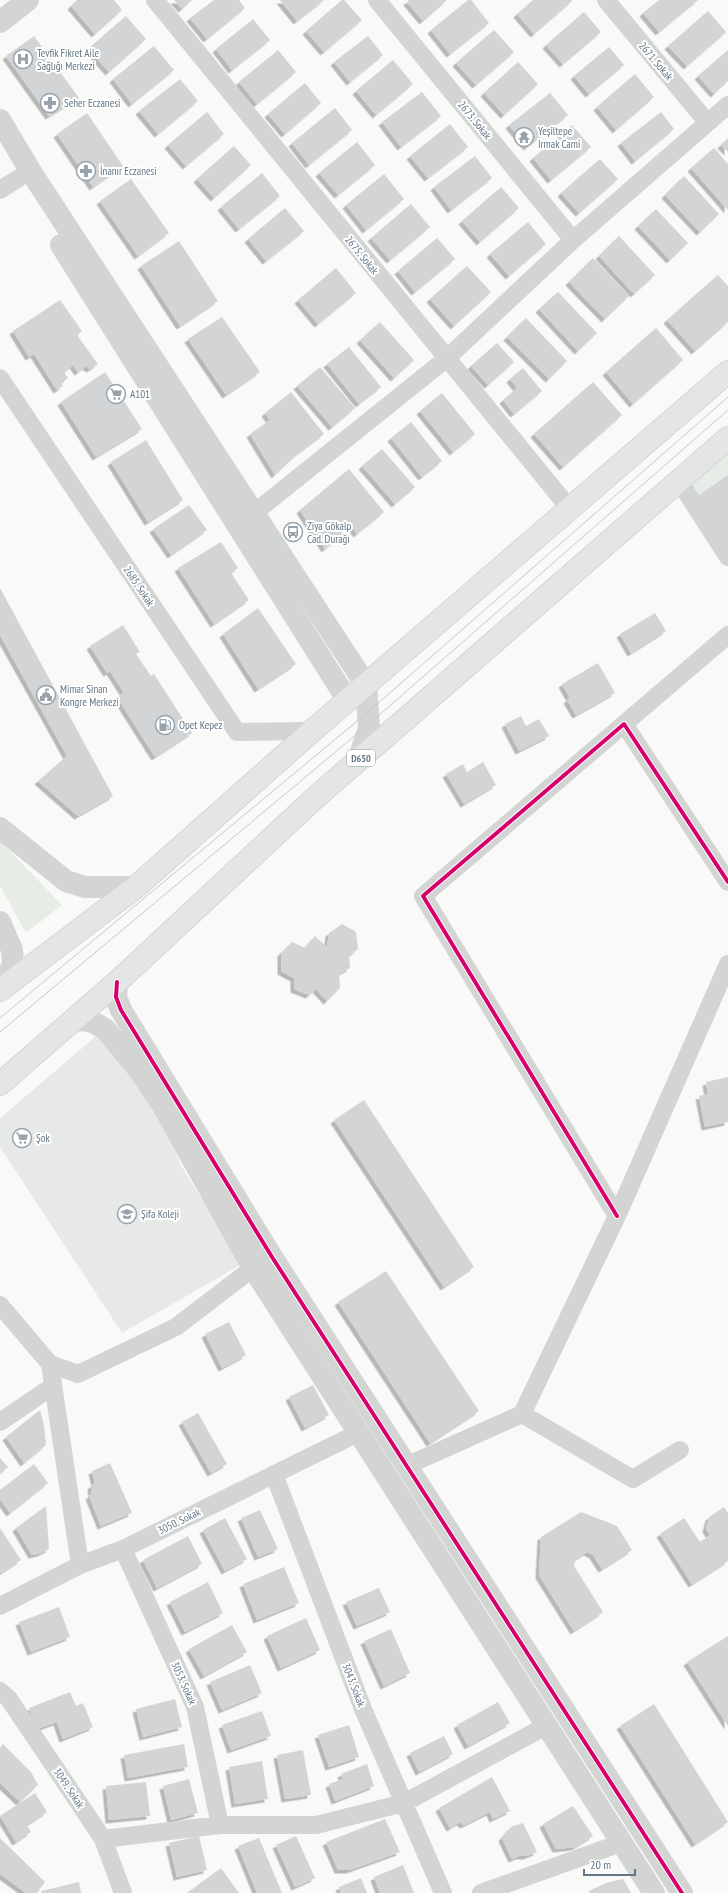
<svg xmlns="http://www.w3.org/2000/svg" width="728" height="1893" font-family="'PT Sans Narrow',sans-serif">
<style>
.built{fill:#e7e9e9}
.green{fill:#e8ece6}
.building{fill:#d2d4d5;filter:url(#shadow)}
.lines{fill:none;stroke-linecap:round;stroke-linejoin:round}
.trunk-casing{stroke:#d5d6d6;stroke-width:24}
.minor{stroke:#d3d4d4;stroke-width:18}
.tertiary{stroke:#d3d4d4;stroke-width:22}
.trunk{stroke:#e4e5e5;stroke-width:22}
.tram{stroke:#c7c9ca;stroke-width:1}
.cycleway-casing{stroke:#fff;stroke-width:6}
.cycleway{stroke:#d6006c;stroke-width:4}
.labels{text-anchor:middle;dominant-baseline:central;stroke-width:4;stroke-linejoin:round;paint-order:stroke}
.shield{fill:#fff;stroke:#919faa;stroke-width:1}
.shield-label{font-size:10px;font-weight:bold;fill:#627685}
.poi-label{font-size:11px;fill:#627685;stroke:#fff;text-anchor:start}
.street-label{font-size:11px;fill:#627685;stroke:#fff}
</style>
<defs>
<filter id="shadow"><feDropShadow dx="-3.5" dy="3.5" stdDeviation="0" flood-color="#0004"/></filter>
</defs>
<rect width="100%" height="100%" fill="#f9f9f8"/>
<path class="built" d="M100 1033 166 1123 180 1164 242 1264 122 1333 0 1147V1118Z"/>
<path class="green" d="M728 439V556L679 481Z
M0 841 62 905 26 933 0 886Z"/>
<path class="building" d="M77 0H114L122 10 95 34 71 6Z
M174 0H192L182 9Z
M214 0H239L245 8 207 39 190 18Z
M280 0H324L297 21Z
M342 0H344L362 20 324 52 306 31Z
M409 0H447L423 21 407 2Z
M468 0H471L489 23 450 54 431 30Z
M533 0H571L572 1 534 34 517 14Z
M659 0H698L659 32 643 13Z
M708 11 726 32 687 66 668 46Z
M584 12 601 32 563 64 546 45Z
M126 16 146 39 109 72 88 49Z
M253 19 270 40 232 70 216 49Z
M494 30 514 52 476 85 456 63Z
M34 36 79 98 49 116 6 56Z
M368 36 383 55 350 82 334 62Z
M154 46 174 70 132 104 113 79Z
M609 47 624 65 589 94 574 76Z
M278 50 296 72 257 104 239 82Z
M728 50V81L714 94 698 76Z
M393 60 413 84 376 115 356 91Z
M518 62 538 84 504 115 484 93Z
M635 74 654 97 616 130 597 107Z
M180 79 198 101 158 134 139 111Z
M305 83 321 103 285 134 268 114Z
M422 92 441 116 401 147 382 122Z
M550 93 568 115 527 147 509 125Z
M335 108 352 130 309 165 292 143Z
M207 112 224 134 186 166 168 145Z
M661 112 674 129 635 161 621 143Z
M87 113 123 166 93 187 57 134Z
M450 124 468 147 428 178 410 156Z
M572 125 591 147 551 180 533 158Z
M728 138V152L721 145Z
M357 142 375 165 338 195 319 173Z
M234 146 251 165 214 198 197 179Z
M714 148 728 164V210L691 168Z
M475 156 492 178 451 210 434 187Z
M600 159 618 179 579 213 561 193Z
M262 173 280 196 239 229 221 207Z
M384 174 404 199 366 230 346 205Z
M684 176 719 214 700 232 665 195Z
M131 179 169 233 138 256 100 201Z
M501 187 519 208 480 242 462 221Z
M411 204 430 227 390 260 371 238Z
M285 208 304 231 266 261 248 239Z
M656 209 688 243 670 260 638 226Z
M528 222 546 244 509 276 490 254Z
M619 236 655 275 634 294 599 256Z
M437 238 455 259 415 292 398 271Z
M179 241 218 301 180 326 141 266Z
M593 258 629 296 605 319 569 282Z
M467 266 491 292 454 326 430 299Z
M336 268 356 293 318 324 298 300Z
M718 275 728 286V322L695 351 667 320Z
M558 292 597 333 578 351 539 309Z
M60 300 82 331 77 335 98 364 90 369 86 366 78 372 73 365 64 372 68 378 61 383 63 386 57 390 34 354 29 357 13 331Z
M222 317 260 372 226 395 188 339Z
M526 318 567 361 549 379 507 337Z
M380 322 414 360 394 378 360 340Z
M656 328 683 360 633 404 606 372Z
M497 343 514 362 488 385 471 366Z
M349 347 381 387 359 404 327 364Z
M320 367 355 408 332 427 297 386Z
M523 368 542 391 514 414 503 400 517 388 510 379Z
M105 372 142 429 96 457 61 402Z
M593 382 622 415 563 467 534 434Z
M291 392 324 434 297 454 275 475 250 434 270 420 265 413Z
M442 393 475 434 453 452 420 411Z
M411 422 442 461 422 477 391 438Z
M146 440 183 500 148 522 111 462Z
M382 449 415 487 395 504 362 466Z
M349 469 384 512 357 534 352 527 325 549 300 510Z
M728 475V543L698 496Z
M189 505 207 530 171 555 153 529Z
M221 542 238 568 231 573 249 600 214 624 178 568Z
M0 588 113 796 78 816 38 781 67 756 0 635Z
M258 608 296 664 258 689 223 634Z
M655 613 666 631 631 653 620 634Z
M123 625 140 652 136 654 151 676 154 674 192 733 155 757 117 697 124 693 110 671 107 673 90 646Z
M598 663 615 693 576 715 567 700 570 698 562 684Z
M521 716 526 726 539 719 549 736 519 751 505 724Z
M483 762 496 785 464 804 446 774 463 764 467 772Z
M342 924 356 932 358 949 349 956 350 968 339 974 340 988 327 1001 316 989 309 995 294 989V978L281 971V953L292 942 305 948 315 936 327 947 329 933Z
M728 1077V1122L705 1127 699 1096 708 1094 706 1082Z
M364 1100 474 1267 444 1287 334 1120Z
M386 1271 479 1411 430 1443 338 1302Z
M229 1322 246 1355 222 1368 205 1334Z
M313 1385 329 1415 305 1428 289 1397Z
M40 1410 44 1425 46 1445 24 1463 6 1437Z
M198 1413 227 1464 211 1473 182 1422Z
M0 1458 8 1467 0 1474Z
M110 1463 132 1513 101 1526 89 1496 92 1494 91 1486 95 1483 92 1471Z
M34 1464 48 1483 10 1513 0 1499V1490Z
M46 1506 49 1549 41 1553 32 1555 16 1528Z
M724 1507 728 1513V1561L692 1584 660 1534 684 1518 700 1542 710 1535 706 1529 709 1517Z
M260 1510 278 1549 258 1557 241 1518Z
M581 1512 617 1526 632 1550 602 1569 593 1555 587 1552 575 1560 574 1566 603 1612 574 1631 539 1575 541 1537Z
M225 1518 247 1559 225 1571 203 1530Z
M0 1528 21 1560 1 1573 0 1571Z
M188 1536 202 1564 157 1588 143 1560Z
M284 1567 299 1603 257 1620 243 1584Z
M208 1582 223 1613 185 1632 170 1602Z
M379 1588 390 1612 357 1626 346 1602Z
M59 1607 70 1637 31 1652 19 1622Z
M306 1618 320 1650 281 1668 267 1636Z
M232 1625 247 1652 204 1676 189 1649Z
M391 1629 410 1673 384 1686 364 1641Z
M728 1636V1726L687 1662Z
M250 1665 262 1693 222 1710 210 1682Z
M70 1692 76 1706 83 1703 93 1727 63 1739 57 1722 37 1729 29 1708Z
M175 1699 182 1727 143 1737 136 1709Z
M498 1702 510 1723 468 1746 457 1725Z
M654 1704 728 1822 695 1844 620 1726Z
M262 1711 271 1736 231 1750 222 1725Z
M349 1725 359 1757 329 1767 318 1735Z
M444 1736 453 1754 419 1772 410 1753Z
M3 1744 31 1772 38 1785 20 1802 0 1783V1748Z
M184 1744 188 1767 128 1778 124 1755Z
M303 1750 311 1795 285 1799 277 1755Z
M262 1761 268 1799 235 1804 229 1767Z
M367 1764 374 1786 335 1801 329 1784 343 1779 341 1774Z
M492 1777 510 1811 493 1819 490 1812 464 1825 460 1822 450 1828 439 1808Z
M189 1779 198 1813 171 1820 163 1786Z
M146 1782 150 1816 109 1820 106 1786Z
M35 1793 47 1812 27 1825 31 1832 16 1842 0 1816Z
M573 1806 593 1836 575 1847 556 1849 543 1824Z
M385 1819 400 1852 350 1870H338L326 1842Z
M523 1823 537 1852 527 1856H519L512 1859 502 1838 511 1827Z
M199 1836 207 1870 177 1877 169 1843Z
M296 1836 315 1878 295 1887 276 1845Z
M0 1838 45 1882 37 1893H26L0 1874Z
M259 1838 282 1893H257L238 1846Z
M403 1865 414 1893H380L374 1877Z
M221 1868 239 1893H187Z
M361 1878 367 1893H341L339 1887Z
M623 1879 631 1893H590L589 1891 606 1883Z
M79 1882 81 1893H41V1891Z"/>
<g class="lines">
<defs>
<path id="trunk" d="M0 990 136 887 312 731 728 372
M0 1084 117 982 315 798 728 438"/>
</defs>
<use href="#trunk" class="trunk-casing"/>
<path class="minor" d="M155 0 570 509
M377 0 573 240
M606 0 707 122
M0 190 19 178
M0 378 237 732 312 731
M679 481 728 557
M254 513 446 359 573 240 728 105
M624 724 728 635
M617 1216 423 896 624 724 728 882
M0 1305 50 1364 78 1374 176 1327 253 1268
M50 1364 80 1565
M522 1414 633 1479 680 1450
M0 1422 53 1386
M406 1466 522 1414 617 1216 728 964
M274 1474 363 1709 443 1893
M123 1549 195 1707 220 1825
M0 1606 80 1565 123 1549 358 1433
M0 1691 9 1699 103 1839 123 1893
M103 1839 220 1825H316L404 1803 546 1726
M481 1893 621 1843"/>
<path class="tertiary" d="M0 22 28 0
M0 120 31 172 366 685 369 728 358 761
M61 245 348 701
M0 828 66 881 85 887H136
M0 922 12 950 13 964 3 988
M117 982 116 997 121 1010 272 1257 682 1893
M73 1020 91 1021 105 1029 139 1070 163 1106 253 1268 654 1893"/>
<use href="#trunk" class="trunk"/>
<path class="tram" d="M0 1018 368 712 728 397
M0 1032 369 724 728 410"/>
<defs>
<path id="cycleway" d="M117 982 116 997 121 1010 272 1257 682 1893
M617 1216 423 896 624 724 728 882"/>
</defs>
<use href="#cycleway" class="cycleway-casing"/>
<use href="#cycleway" class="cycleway"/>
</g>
<defs>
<symbol id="hospital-ring" viewBox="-11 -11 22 22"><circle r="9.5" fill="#fff" stroke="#97a4ad" stroke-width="1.5"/><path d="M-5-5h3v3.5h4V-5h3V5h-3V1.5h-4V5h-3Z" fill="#97a4ad"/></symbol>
<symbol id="pharmacy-ring" viewBox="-11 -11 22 22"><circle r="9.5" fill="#fff" stroke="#97a4ad" stroke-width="1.5"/><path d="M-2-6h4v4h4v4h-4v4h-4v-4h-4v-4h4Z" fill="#97a4ad"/></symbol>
<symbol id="temple-ring" viewBox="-11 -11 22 22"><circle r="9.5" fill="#fff" stroke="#97a4ad" stroke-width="1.5"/><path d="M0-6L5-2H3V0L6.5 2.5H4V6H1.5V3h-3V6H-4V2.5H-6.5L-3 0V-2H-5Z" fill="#97a4ad"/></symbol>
<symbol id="supermarket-ring" viewBox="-11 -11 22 22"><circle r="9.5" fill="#fff" stroke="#97a4ad" stroke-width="1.5"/><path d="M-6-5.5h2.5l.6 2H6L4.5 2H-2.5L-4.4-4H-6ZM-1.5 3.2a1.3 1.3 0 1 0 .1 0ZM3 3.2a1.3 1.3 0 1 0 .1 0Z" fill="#97a4ad"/></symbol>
<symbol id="bus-ring" viewBox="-11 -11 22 22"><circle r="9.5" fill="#fff" stroke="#97a4ad" stroke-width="1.5"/><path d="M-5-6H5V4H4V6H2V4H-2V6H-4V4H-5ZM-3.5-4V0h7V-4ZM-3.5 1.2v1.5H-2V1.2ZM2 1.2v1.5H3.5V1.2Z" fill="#97a4ad"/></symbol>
<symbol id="civic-ring" viewBox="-11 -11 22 22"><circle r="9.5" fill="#fff" stroke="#97a4ad" stroke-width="1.5"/><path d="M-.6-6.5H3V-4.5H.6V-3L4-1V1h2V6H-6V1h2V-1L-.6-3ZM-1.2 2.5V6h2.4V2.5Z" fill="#97a4ad"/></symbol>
<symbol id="fuel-ring" viewBox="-11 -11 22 22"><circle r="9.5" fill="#fff" stroke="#97a4ad" stroke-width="1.5"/><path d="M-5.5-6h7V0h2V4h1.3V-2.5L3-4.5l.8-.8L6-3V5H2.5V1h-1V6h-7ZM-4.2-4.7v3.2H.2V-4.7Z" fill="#97a4ad"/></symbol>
<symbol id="school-ring" viewBox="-11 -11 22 22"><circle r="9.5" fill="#fff" stroke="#97a4ad" stroke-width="1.5"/><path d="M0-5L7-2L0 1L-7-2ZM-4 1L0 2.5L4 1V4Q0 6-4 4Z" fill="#97a4ad"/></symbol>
</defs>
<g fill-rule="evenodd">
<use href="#hospital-ring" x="12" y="48" width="22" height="22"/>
<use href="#pharmacy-ring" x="39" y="92" width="22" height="22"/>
<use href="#temple-ring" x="513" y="126" width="22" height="22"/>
<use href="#pharmacy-ring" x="75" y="160" width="22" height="22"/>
<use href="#supermarket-ring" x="105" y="383" width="22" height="22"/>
<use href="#bus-ring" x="282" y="521" width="22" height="22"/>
<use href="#civic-ring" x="35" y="684" width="22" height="22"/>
<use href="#fuel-ring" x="154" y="714" width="22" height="22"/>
<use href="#supermarket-ring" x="11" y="1127" width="22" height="22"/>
<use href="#school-ring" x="116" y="1203" width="22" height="22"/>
</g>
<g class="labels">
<rect class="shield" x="347" y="750" width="28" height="16" rx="3"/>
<g class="shield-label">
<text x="361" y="758">D650</text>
</g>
<g class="poi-label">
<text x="37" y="53">Tevfik Fikret Aile<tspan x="37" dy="13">Sağlığı Merkezi</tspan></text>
<text x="64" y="103">Seher Eczanesi</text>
<text x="538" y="131">Yeşiltepe<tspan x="538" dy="13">Irmak Cami</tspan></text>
<text x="100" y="171">İnanır Eczanesi</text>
<text x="130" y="394">A101</text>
<text x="307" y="526">Ziya Gökalp<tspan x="307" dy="13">Cad. Durağı</tspan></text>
<text x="60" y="689">Mimar Sinan<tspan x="60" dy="13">Kongre Merkezi</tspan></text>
<text x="179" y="725">Opet Kepez</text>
<text x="36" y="1138">Şok</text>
<text x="141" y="1214">Şifa Koleji</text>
</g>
<g class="street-label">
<text transform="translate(656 61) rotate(50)">2671. Sokak</text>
<text transform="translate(475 120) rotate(51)">2673. Sokak</text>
<text transform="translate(362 255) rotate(51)">2675. Sokak</text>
<text transform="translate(139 586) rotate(56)">2685. Sokak</text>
<text transform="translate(179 1521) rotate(-26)">3050. Sokak</text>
<text transform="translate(184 1683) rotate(66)">3053. Sokak</text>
<text transform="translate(354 1685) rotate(69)">3043. Sokak</text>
<text transform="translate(69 1788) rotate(56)">3049. Sokak</text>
</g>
</g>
<path d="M584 1869v6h51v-6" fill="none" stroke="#627685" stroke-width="2"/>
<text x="590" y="1869" font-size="12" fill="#627685" stroke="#ffffff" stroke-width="3" paint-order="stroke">20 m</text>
</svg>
